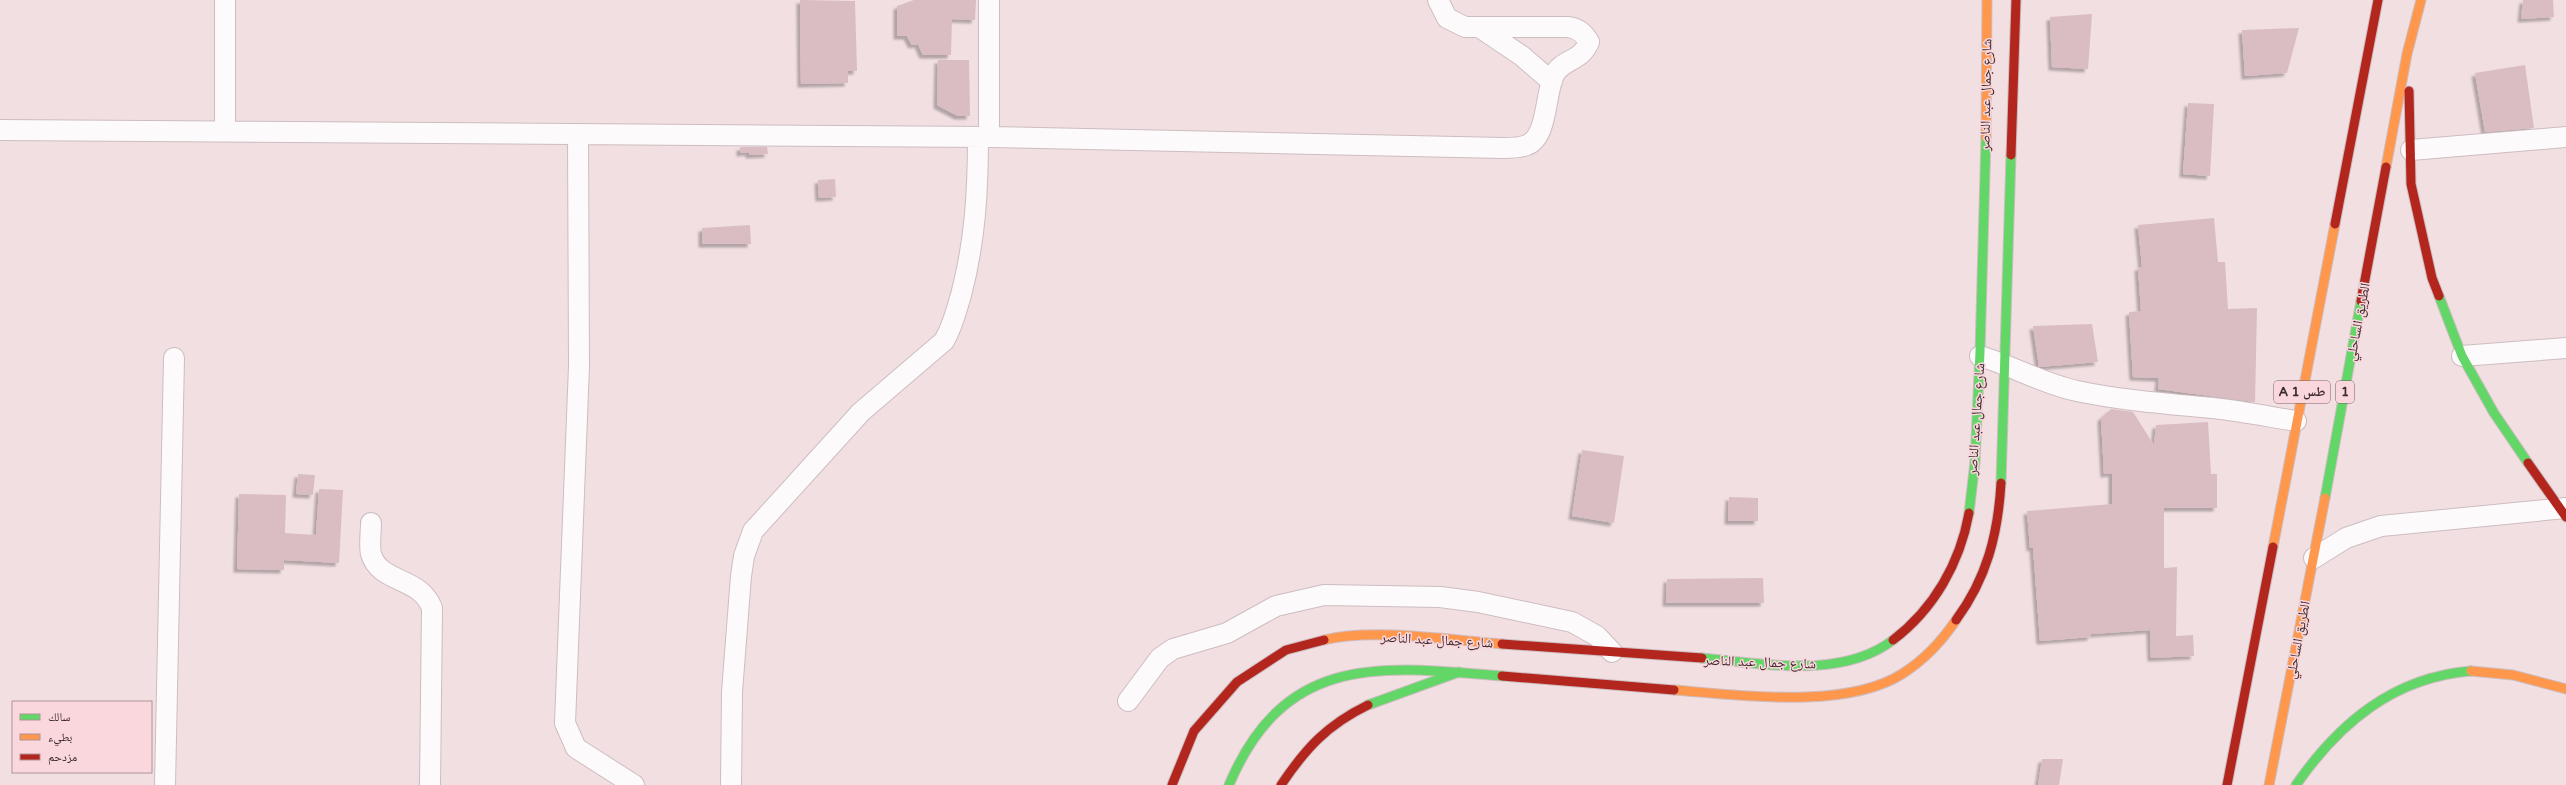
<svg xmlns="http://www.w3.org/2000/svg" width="2566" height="785" font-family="'Varela Round','Noto Naskh Arabic',sans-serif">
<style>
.building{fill:#d9bdc2;filter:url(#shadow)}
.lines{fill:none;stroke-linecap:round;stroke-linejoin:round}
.street-casing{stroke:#cdbdc0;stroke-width:22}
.fast-casing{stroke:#cdbdc0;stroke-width:11}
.slow-casing{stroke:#cdbdc0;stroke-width:11}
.jam-casing{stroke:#cdbdc0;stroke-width:11}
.street{stroke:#fdfafb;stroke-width:20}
.fast{stroke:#63d668;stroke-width:9}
.slow{stroke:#ff974d;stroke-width:9}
.jam{stroke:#b3261e;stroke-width:9}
.labels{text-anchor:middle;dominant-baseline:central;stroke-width:3;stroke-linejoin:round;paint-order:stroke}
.shield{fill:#fad7dc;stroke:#765f63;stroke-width:1}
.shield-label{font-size:13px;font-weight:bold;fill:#3d2c2f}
.street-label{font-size:14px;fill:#3d2c2f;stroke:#fad7dc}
</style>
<defs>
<filter id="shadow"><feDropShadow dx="-3.5" dy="3.5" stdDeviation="1" flood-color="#0004"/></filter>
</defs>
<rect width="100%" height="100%" fill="#f2dfe2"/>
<path class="building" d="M800 0 855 1 857 71H848V83L801 84Z
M914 0H976L975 20 952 19 951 55H923L918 44 912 45 907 36H897V6Z
M2523 0H2553L2554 17 2521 19Z
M2092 14 2088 69 2052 67 2050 17Z
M2299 28 2287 73 2245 76 2242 30Z
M938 60H969L970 116H958L937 105Z
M2525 65 2534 128 2485 132 2475 73Z
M2188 103 2214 104 2210 176 2183 174Z
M740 147H767L768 154 749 155V152L740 153Z
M835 179 836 197 819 198 818 180Z
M2214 218 2218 262H2225L2228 309 2257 308 2255 402 2158 389 2159 378 2133 377 2129 312 2141 311 2138 267H2142L2138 225Z
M750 225 751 244H702V228Z
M2092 324 2098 362 2039 367 2033 326Z
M2111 409 2133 412 2154 445 2156 425 2208 422 2211 474H2217V508H2164V568L2177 567 2176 636 2193 635 2194 656 2151 658 2150 630 2091 634V637L2040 641 2033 547 2030 548 2027 511 2112 504V473L2104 474 2101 418Z
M1582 450 1624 456 1614 523 1572 516Z
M298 474 315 475 313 495 296 494Z
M319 489 343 490 339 563 284 560V570L237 569 239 494 286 495 285 533 316 535Z
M1729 497 1758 498V521H1728Z
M1763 578 1764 603H1666L1667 579Z
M2042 759H2063L2059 785H2038Z"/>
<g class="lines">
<defs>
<path id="street" d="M225 0V131
M989 0V137
M1479 27 1522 56 1552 82
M0 130 989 137 1503 148C1511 148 1520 148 1527 145 1548 137 1545 93 1554 75 1562 59 1581 62 1589 42 1584 33 1578 28 1568 27H1465L1447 18 1438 0
M578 134 579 366 565 723 576 748 634 785
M2411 150 2566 137
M1980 356C2013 366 2043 384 2077 391 2124 401 2173 404 2221 409 2246 412 2271 417 2296 421
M2462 356 2566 348
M371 523C371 532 369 545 371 554 380 584 420 576 432 608L430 785
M2314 558 2346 538 2381 526 2566 508
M1128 701 1160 658 1173 649 1227 633 1276 606 1324 595 1440 597 1478 602 1572 622 1597 636 1612 652
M165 785 174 358
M731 785 732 692 741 576 744 556 753 531 861 412 944 341C953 326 956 311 961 295 975 242 978 192 978 137"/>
<path id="fast" d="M2439 296 2462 356 2494 413 2528 463
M2001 483 2011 155
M2325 498 2361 301
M1969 513 1975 462 1980 352 1986 137
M1702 658C1762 663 1841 680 1893 640
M1368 705 1459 672
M1229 785C1285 652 1382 666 1502 676
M2296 785C2339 723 2394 677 2471 671"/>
<path id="slow" d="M1986 137 1987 0
M2386 167 2407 54 2421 0
M2273 547 2335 224
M1324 640C1372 628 1451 640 1502 644
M2471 671 2513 675 2566 689
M1674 690C1739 695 1845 710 1902 674 1924 660 1942 641 1956 620
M2269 785 2325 498"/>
<path id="jam" d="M2409 91 2411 184 2432 278 2439 296
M2011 155 2016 0
M2335 224 2378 0
M2361 301 2386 167
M2528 463 2566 517
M1956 620C1987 578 1998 534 2001 483
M1893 640C1934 609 1960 563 1969 513
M1502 644 1702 658
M1502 676 1674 690
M1172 785 1194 731 1237 682 1286 650 1324 640
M1281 785C1306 748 1327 725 1368 705
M2227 785 2273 547"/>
</defs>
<use href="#street" class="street-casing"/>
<use href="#fast" class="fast-casing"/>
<use href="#slow" class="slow-casing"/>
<use href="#jam" class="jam-casing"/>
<use href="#street" class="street"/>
<use href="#fast" class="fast"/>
<use href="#slow" class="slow"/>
<use href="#jam" class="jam"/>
</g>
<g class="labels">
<g class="shield">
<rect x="2274" y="381" width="56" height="22" rx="3"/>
<rect x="2336" y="381" width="18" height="22" rx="3"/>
</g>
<g class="shield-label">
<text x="2302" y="392">A 1 طس</text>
<text x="2345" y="392">1</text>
</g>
<g class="street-label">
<text transform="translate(1986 95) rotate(-89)">شارع جمال عبد الناصر</text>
<text transform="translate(2358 322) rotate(-79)">الطريق الساحلي</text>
<text transform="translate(1976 419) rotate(-86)">شارع جمال عبد الناصر</text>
<text transform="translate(1437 640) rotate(3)">شارع جمال عبد الناصر</text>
<text transform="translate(2298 640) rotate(-79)">الطريق الساحلي</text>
<text transform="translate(1760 662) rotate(2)">شارع جمال عبد الناصر</text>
</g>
</g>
<rect x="12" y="701" width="140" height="72" fill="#fad7dc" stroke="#ae9397"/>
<rect x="20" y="714" width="20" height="6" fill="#63d668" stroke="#ae9397"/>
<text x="48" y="721" font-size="12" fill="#3d2c2f">سالك</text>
<rect x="20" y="734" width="20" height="6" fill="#ff974d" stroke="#ae9397"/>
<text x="48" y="741" font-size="12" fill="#3d2c2f">بطيء</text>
<rect x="20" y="754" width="20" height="6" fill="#b3261e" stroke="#ae9397"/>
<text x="48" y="761" font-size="12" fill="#3d2c2f">مزدحم</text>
</svg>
